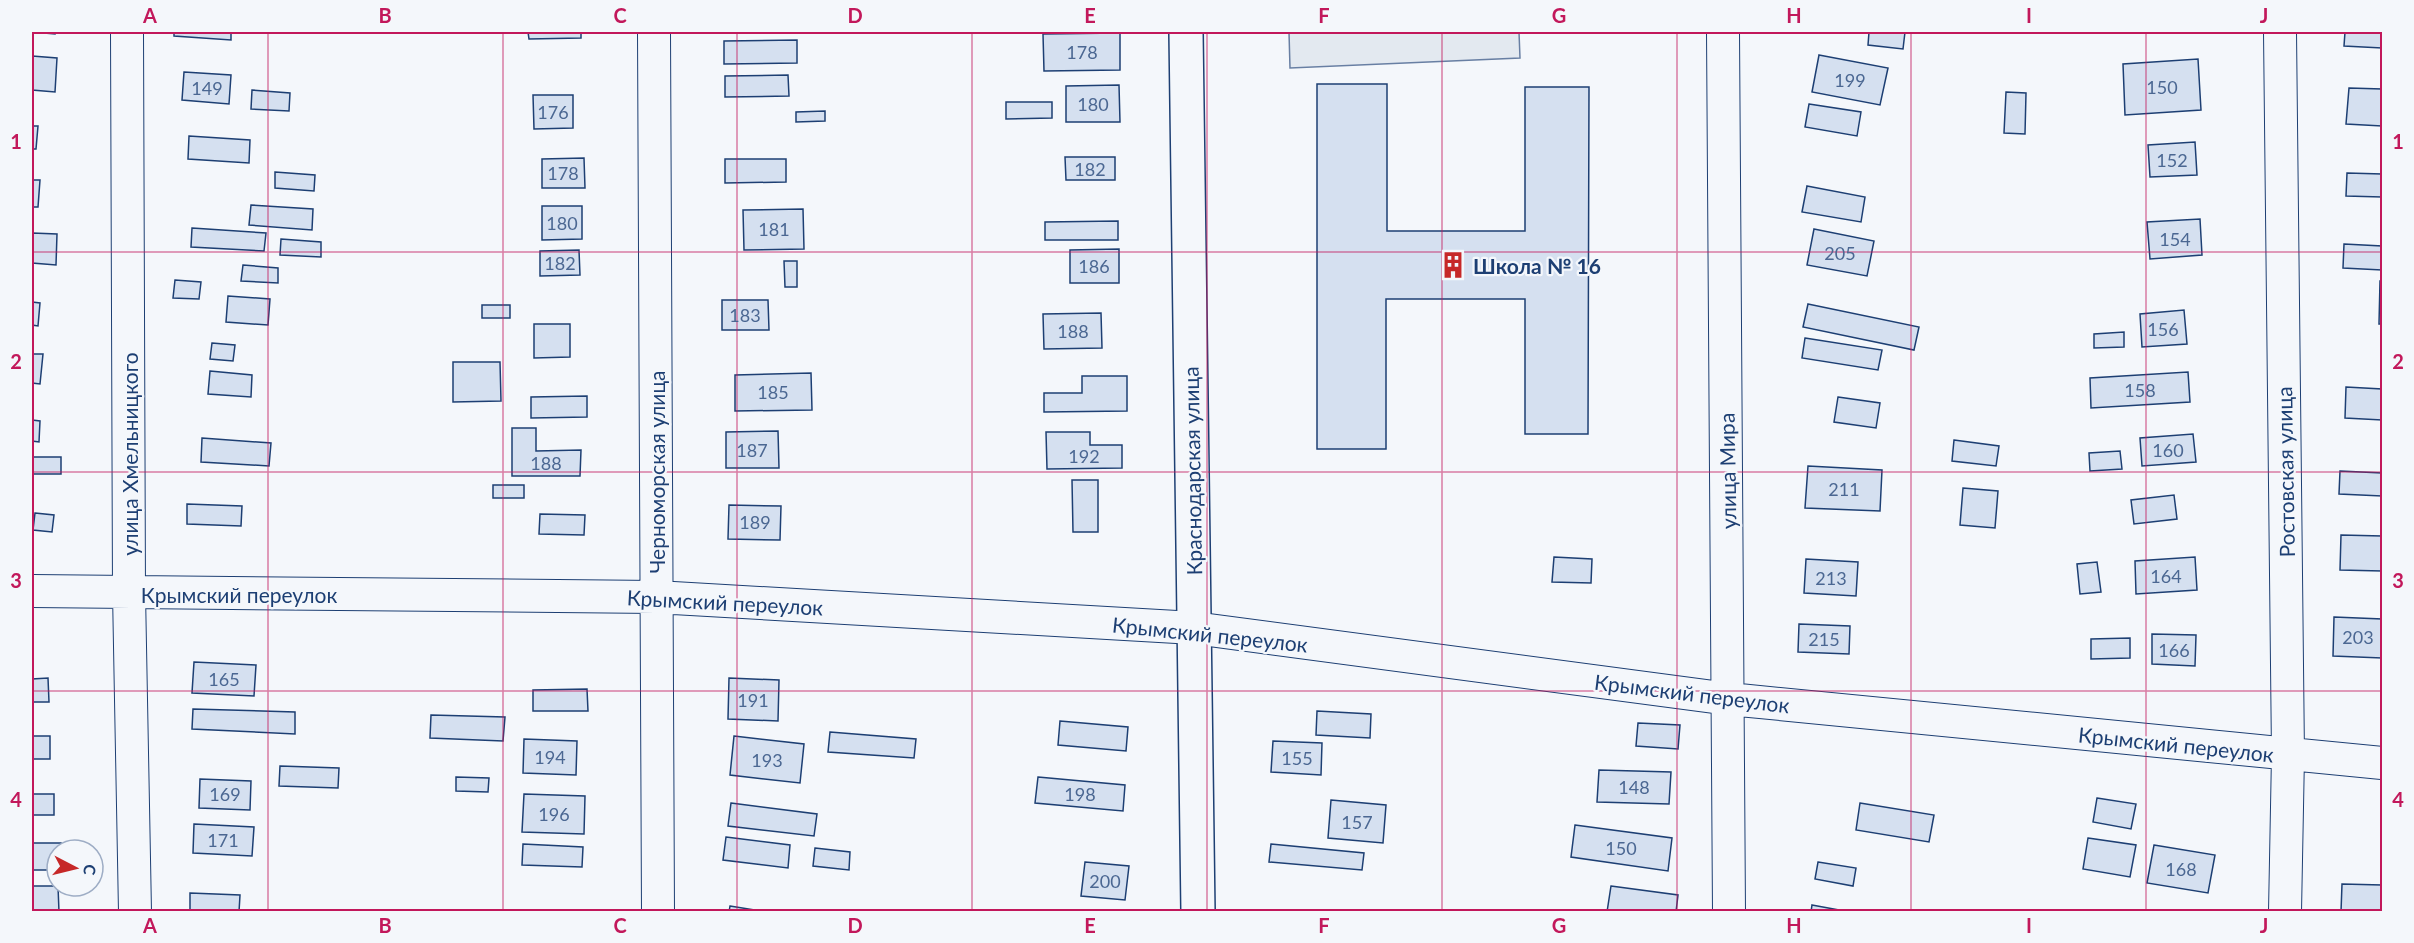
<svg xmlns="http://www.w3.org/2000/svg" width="2414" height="943" font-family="Lato,sans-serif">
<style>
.green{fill:#e3e9f0;stroke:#687fa3;stroke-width:1.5}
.building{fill:#d5e0f0;stroke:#1d3f73;stroke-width:1.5}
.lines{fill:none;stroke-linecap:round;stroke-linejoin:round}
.street-casing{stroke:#1d3f73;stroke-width:34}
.secondary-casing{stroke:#1d3f73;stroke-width:36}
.street{stroke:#f4f7fb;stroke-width:32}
.secondary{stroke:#f4f7fb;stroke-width:33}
.grid{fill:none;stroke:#c2185b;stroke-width:1.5;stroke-opacity:0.55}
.labels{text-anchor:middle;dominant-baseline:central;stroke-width:4.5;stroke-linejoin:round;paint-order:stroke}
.number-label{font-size:18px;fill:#4b6792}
.poi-label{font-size:21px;font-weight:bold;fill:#1d3f73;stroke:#f4f7fb;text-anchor:start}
.street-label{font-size:21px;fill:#1d3f73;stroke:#f4f7fb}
.neatline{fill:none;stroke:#c2185b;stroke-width:2}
.grid-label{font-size:20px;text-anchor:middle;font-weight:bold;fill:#c2185b}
</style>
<rect width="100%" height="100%" fill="#f4f7fb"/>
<path class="green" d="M1289 32H1519L1520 58 1290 68Z"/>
<path class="building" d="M32 32H55V34Z
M174 32H231V40L174 36Z
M528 32H581V38L529 39Z
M1869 32H1905L1903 49 1868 45Z
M2345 32H2382V48L2344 46Z
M1120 33V70L1044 71 1043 34Z
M797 40V63L724 64V41Z
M1819 55 1888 68 1880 105 1812 92Z
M32 56 57 58 55 92 32 90Z
M2198 59 2201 110 2125 115 2123 64Z
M184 72 231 75 229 104 182 100Z
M788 75 789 96 725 97V76Z
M1317 84H1387V231H1525V87H1589L1588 434H1525V299H1386V449H1317Z
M1119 85 1120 122H1066V86Z
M2349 88 2382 89V126L2346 124Z
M252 90 290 93 289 111 251 109Z
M2006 92 2026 93 2025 134 2004 133Z
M533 95H573V128L534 129Z
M1006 102H1052V118L1006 119Z
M1809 104 1861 112 1857 136 1805 127Z
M825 111V121L796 122V112Z
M32 126H38L36 149H32Z
M189 136 250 140 249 163 188 159Z
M2195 142 2197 175 2150 177 2148 145Z
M1065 157H1115V180H1066Z
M584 158 585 188H542V159Z
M725 159H786V182L725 183Z
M275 172 315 175 314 191 275 188Z
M2347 173 2382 174V197L2346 196Z
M32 180H40L38 207H32Z
M1807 186 1865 197 1861 222 1802 212Z
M251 205 313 209 312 230 249 225Z
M542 206H582V239L542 240Z
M803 209 804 249 744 250 743 210Z
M2200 219 2202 255 2150 259 2147 222Z
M1118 221V240H1045V222Z
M192 228 266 233 264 251 191 247Z
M1814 229 1874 241 1867 276 1807 265Z
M32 233 57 234 56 265 32 263Z
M281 239 321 242V257L280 255Z
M2344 244 2382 246V270L2343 268Z
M1119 249V283H1070V250Z
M579 250 580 275 540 276V251Z
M784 261H797V287H785Z
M243 265 278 268V283L241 281Z
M175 280 201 282 199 299 173 298Z
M2380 281H2382V324H2379Z
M228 296 270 299 268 325 226 322Z
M722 300H768L769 330H722Z
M32 302 40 303 38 326 32 325Z
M1808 304 1919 327 1914 350 1803 327Z
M482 305H510V318H482Z
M2184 310 2187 344 2142 347 2140 314Z
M1101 313 1102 348 1044 349 1043 314Z
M534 324H570V357L534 358Z
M2124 332V347L2094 348V334Z
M1805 338 1882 350 1878 370 1802 358Z
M212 343 235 345 233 361 210 359Z
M32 354H43L40 384 32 383Z
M453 362H500L501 401 453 402Z
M210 371 252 375 251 397 208 394Z
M2188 372 2190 402 2091 408 2090 378Z
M811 373 812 410 735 411V375Z
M1082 376H1127V411L1044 412V393H1082Z
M2346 387 2382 389V420L2345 418Z
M587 396V417L531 418V397Z
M1838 397 1880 403 1876 428 1834 422Z
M32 420 40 421 39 442 32 441Z
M512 428H536V451L581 450 580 476H512Z
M778 431 779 468H726V432Z
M1046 432H1090V445H1122V468L1047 469Z
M2193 434 2196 462 2142 466 2140 438Z
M202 438 271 443 269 466 201 462Z
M1954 440 1999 446 1996 466 1952 461Z
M2120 451 2122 469 2090 471 2089 453Z
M32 457H61V474H32Z
M1808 466 1882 470 1880 511 1805 508Z
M2340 471 2382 473V496L2339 494Z
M1072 480H1098V532H1073Z
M493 485H524V498H493Z
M1963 488 1998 491 1995 528 1960 525Z
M2174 495 2177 519 2134 524 2131 500Z
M187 504 242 506 241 526 187 524Z
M729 505 781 506 780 540 728 539Z
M35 513 54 515 52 532 33 530Z
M540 514 585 515 584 535 539 534Z
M2341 535 2382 536V571L2340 570Z
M1554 557 1592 559 1591 583 1552 582Z
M2195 557 2197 590 2136 594 2135 561Z
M1806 559 1858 562 1856 596 1804 593Z
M2097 562 2101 592 2080 594 2077 564Z
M2334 617 2382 619V658L2333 656Z
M1799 624 1850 626 1849 654 1798 652Z
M2152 634 2196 635 2195 666 2152 664Z
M2130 638V658L2091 659V639Z
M194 662 256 665 254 696 192 693Z
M48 678 49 702H32V679Z
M729 678 779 680 778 721 728 719Z
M587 689 588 711H533V690Z
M193 709 295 712V734L192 729Z
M1317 711 1371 714 1370 738 1316 735Z
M431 715 505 717 503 741 430 738Z
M1060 721 1128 727 1126 751 1058 745Z
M1638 723 1680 725 1678 749 1636 746Z
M830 732 916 739 914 758 828 752Z
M32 736H50V759H32Z
M734 736 804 744 800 783 730 775Z
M524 739 577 741 576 775 523 773Z
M1273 741 1322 743 1321 775 1271 772Z
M280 766 339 768 338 788 279 786Z
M1599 770 1671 772 1669 804 1597 802Z
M456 777 489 778 488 792 456 791Z
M1038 777 1125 785 1123 811 1035 803Z
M200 779 251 781 250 810 199 808Z
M32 794H54V815H32Z
M524 794 585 796 584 834 522 832Z
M2097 798 2136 804 2131 829 2093 822Z
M1331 800 1386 805 1383 843 1328 838Z
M731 803 817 814 814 836 728 826Z
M1860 803 1934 815 1929 842 1856 830Z
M194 824 254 827 252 856 193 853Z
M1575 825 1672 838 1668 871 1571 857Z
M726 837 790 845 788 868 723 860Z
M2088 838 2136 845 2130 877 2083 869Z
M32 843H61V850H57V870H32Z
M523 844 583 847 582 867 522 865Z
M1271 844 1364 853 1362 870 1269 862Z
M2154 845 2215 855 2208 893 2147 883Z
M815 848 850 852 849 870 813 866Z
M1085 862 1129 866 1125 900 1081 896Z
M1818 862 1856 868 1853 886 1815 879Z
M2342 884 2382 885V912H2341Z
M32 886H58L59 912H32Z
M1611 886 1678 895 1676 912H1607Z
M190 893 240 895 239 912H190Z
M1812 905 1850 912H1811Z
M730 906 767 912H729Z"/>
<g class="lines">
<defs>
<path id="street" d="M127 32 129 593 135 912
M654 32 658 912
M1723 32 1729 912
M2280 32 2288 755 2285 912
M32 591 656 597 1194 628 1729 699 2382 763"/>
<path id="secondary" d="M1186 32 1198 912"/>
</defs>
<use href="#street" class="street-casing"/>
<use href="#secondary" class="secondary-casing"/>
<use href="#street" class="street"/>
<use href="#secondary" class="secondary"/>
</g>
<path class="grid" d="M268 32V912M503 32V912M737 32V912M972 32V912M1207 32V912M1442 32V912M1677 32V912M1911 32V912M2146 32V912M32 252H2382M32 472H2382M32 691H2382"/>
<defs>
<symbol id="building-bare" viewBox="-9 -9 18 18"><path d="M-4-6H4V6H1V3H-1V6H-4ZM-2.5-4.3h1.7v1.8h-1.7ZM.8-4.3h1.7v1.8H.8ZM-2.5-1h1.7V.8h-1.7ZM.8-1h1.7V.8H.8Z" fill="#c62828" stroke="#f4f7fb" stroke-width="2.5" paint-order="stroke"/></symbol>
</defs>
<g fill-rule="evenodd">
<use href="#building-bare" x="1434" y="246" width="38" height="38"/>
</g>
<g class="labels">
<g class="number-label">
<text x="1082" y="52">178</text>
<text x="1850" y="80">199</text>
<text x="2162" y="87">150</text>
<text x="207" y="88">149</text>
<text x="1093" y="104">180</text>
<text x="553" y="112">176</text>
<text x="2172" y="160">152</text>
<text x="1090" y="169">182</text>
<text x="563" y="173">178</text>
<text x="562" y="223">180</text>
<text x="774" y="229">181</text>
<text x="2175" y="239">154</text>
<text x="1840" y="253">205</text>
<text x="560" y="263">182</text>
<text x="1094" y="266">186</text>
<text x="745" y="315">183</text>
<text x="2163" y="329">156</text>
<text x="1073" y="331">188</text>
<text x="2140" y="390">158</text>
<text x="773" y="392">185</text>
<text x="752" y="450">187</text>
<text x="2168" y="450">160</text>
<text x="1084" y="456">192</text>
<text x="546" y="463">188</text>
<text x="1844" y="489">211</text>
<text x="755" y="522">189</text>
<text x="2166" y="576">164</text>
<text x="1831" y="578">213</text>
<text x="2358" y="637">203</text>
<text x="1824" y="639">215</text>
<text x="2174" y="650">166</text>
<text x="224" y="679">165</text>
<text x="753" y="700">191</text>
<text x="550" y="757">194</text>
<text x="1297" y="758">155</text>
<text x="767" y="760">193</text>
<text x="1634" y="787">148</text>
<text x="225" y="794">169</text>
<text x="1080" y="794">198</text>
<text x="554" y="814">196</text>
<text x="1357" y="822">157</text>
<text x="223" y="840">171</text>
<text x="1621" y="848">150</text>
<text x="2181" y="869">168</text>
<text x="1105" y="881">200</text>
</g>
<g class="poi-label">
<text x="1473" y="265">Школа № 16</text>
</g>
<g class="street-label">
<text transform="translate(129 454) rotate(-90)">улица Хмельницкого</text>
<text transform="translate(1192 471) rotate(-91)">Краснодарская улица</text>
<text transform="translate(1727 471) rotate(-91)">улица Мира</text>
<text transform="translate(656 472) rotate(-90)">Черноморская улица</text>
<text transform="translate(2285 472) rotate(-91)">Ростовская улица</text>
<text x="239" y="594">Крымский переулок</text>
<text transform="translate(725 602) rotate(3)">Крымский переулок</text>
<text transform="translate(1210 634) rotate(6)">Крымский переулок</text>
<text transform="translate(1692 693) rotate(7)">Крымский переулок</text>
<text transform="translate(2176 744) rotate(6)">Крымский переулок</text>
</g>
</g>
<rect width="2414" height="943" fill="none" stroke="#f4f7fb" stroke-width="66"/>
<g transform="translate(75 868) rotate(97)"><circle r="28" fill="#f4f7fb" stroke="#9eadc5" stroke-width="1.5"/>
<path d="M0-4.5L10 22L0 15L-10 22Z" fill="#c62828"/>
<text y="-9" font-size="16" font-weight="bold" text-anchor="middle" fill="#1d3f73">С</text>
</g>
<rect x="33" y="33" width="2348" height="877" class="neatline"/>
<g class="grid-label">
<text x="150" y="23">A</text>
<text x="385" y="23">B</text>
<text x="620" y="23">C</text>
<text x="855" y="23">D</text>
<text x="1090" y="23">E</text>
<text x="1324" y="23">F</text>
<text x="1559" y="23">G</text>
<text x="1794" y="23">H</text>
<text x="2029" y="23">I</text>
<text x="2264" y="23">J</text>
<text x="16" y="149">1</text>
<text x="2398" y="149">1</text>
<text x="16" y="369">2</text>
<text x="2398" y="369">2</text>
<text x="16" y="588">3</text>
<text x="2398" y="588">3</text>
<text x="16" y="807">4</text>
<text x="2398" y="807">4</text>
<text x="150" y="933">A</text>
<text x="385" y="933">B</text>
<text x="620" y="933">C</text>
<text x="855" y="933">D</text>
<text x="1090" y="933">E</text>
<text x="1324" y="933">F</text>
<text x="1559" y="933">G</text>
<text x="1794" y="933">H</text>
<text x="2029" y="933">I</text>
<text x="2264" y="933">J</text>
</g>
</svg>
